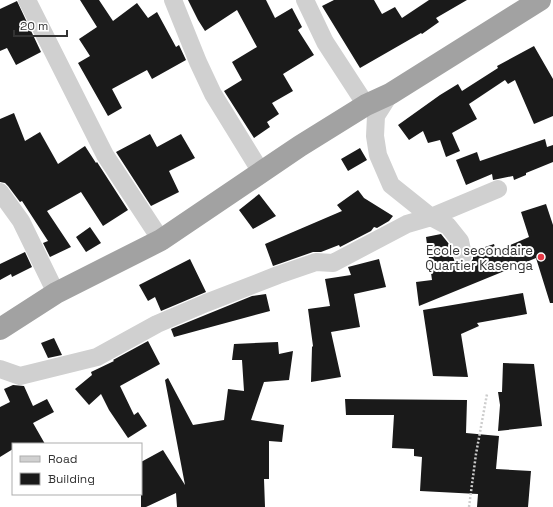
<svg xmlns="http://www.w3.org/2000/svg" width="553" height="507" font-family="'Space Grotesk',sans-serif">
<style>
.building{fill:#1a1a1a}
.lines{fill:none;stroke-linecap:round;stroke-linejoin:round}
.path{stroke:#cdcdcd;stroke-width:2.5;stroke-dasharray:2 2;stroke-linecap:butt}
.minor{stroke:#d0d0d0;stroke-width:18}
.trunk{stroke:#a2a2a2;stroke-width:22}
.poi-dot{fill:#e63946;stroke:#fff;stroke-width:1.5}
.labels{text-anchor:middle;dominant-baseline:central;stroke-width:4;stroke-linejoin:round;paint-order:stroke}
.poi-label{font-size:13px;fill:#333;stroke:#fff;text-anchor:end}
</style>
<rect width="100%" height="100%" fill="#fff"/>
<path class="building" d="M80 0H99L113 21 137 3 148 18 157 12 176 47 179 45 186 60 152 79 147 70 112 89 122 108 108 116 78 63 90 56 79 39 97 27Z
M188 0H266L275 18 292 8 302 27 298 30 314 55 283 74 293 91 272 103 279 114 267 122 270 127 254 138 224 91 242 80 232 62 257 47 237 10 205 31 198 20Z
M334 0H374L382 14 395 7 402 18 429 0H467L436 18 439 22 422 34 421 33 360 68 322 6Z
M17 1 41 52 16 65 7 48 0 51V9Z
M534 46 553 79V116L534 124 515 80 508 84 505 80 469 104 477 119 452 133 460 151 446 157 440 140 428 143 423 131 409 140 398 125 440 95 458 84 462 91 498 68 497 66Z
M14 113 25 141 40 132 58 164 85 146 96 163 97 162 128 210 103 226 81 192 47 211 71 247 50 257 43 243 48 241 22 201 20 202 8 186 5 183 0 182V119Z
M150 134 157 147 181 134 195 158 169 171 179 192 151 206 116 152Z
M545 139 547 147 553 145V162L526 173V175L514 180 513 176 493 180 492 174 466 185 456 160 477 152 480 161Z
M360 148 367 160 348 171 341 159Z
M358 190 364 198 393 216 389 221 377 228 374 227 371 231 340 247 339 245 321 252H313L273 266 265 244 342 211 337 205Z
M259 194 276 216 253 229 239 210Z
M546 204 553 225V303H550L536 258 419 306 416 282 432 280 426 237 441 234 449 244 451 257H453L455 262 459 265H466L470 263 473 259V251L494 244 496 251 529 237 521 212Z
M90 227 101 243 86 252 76 237Z
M25 252 32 267 12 277 11 274 0 280V264Z
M190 259 206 292 161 311 155 297 148 301 139 285Z
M379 259 386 287 354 294 360 327 331 332 341 377 311 382 312 347 313 346 308 309 330 306 325 279 351 275 348 267Z
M523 293 527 314 477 323 479 326 461 334 468 377 433 376 423 310Z
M266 294 270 311 174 337 171 329 252 296Z
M54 338 62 355 48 358 41 343Z
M148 341 160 364 120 386 134 415 138 412 147 426 128 438 109 410 101 394 89 405 75 389 92 375 91 372 114 361 113 360Z
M278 342 279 354 293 351 289 380 264 382 251 420 284 425 282 442 269 441V479H264L265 507H177L176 493 146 507H141V462L163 450 185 485 165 380 168 378 193 425 224 420 228 389 244 391 242 360H232L234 344Z
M503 363 534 364 542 426 498 431 500 405 498 392H502Z
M13 385 24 386 33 406 47 399 54 412 33 423 45 444H13V449L0 457V407L10 402 4 389Z
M345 399 467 400 466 433 499 436 496 469 531 471 528 507H477L478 494 420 491 422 457 414 456V449L392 448 394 415H346Z"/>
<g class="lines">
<path class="path" d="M469 507 476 454 487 394"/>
<path class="minor" d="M27 0 105 155 161 240
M173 0 198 62 213 94 261 172
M305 0 325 42 366 105
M390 94 376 116 375 136 378 155 391 185 431 217 448 226 460 241 463 255
M0 192 21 221 56 293
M0 369 20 376 97 357 157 324 206 303 278 275 316 262 333 263 407 224 431 217 498 189"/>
<path class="trunk" d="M0 329 56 293 161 240 300 146 366 105 390 94 540 0"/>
</g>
<circle class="poi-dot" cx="541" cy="257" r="4"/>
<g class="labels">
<g class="poi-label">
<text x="533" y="250">Ecole secondaire<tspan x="533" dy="15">Quartier Kasenga</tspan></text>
</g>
</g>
<rect x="12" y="443" width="130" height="52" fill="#ffffff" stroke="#adadad"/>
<rect x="20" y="456" width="20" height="6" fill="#d0d0d0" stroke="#adadad"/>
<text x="48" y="463" font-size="12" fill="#333333">Road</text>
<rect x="20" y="473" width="20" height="12" fill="#1a1a1a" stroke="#adadad"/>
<text x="48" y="483" font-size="12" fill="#333333">Building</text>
<path d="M14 30v6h53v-6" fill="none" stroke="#333333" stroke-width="2"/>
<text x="20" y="30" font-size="12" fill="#333333" stroke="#ffffff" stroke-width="3" paint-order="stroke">20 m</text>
</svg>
